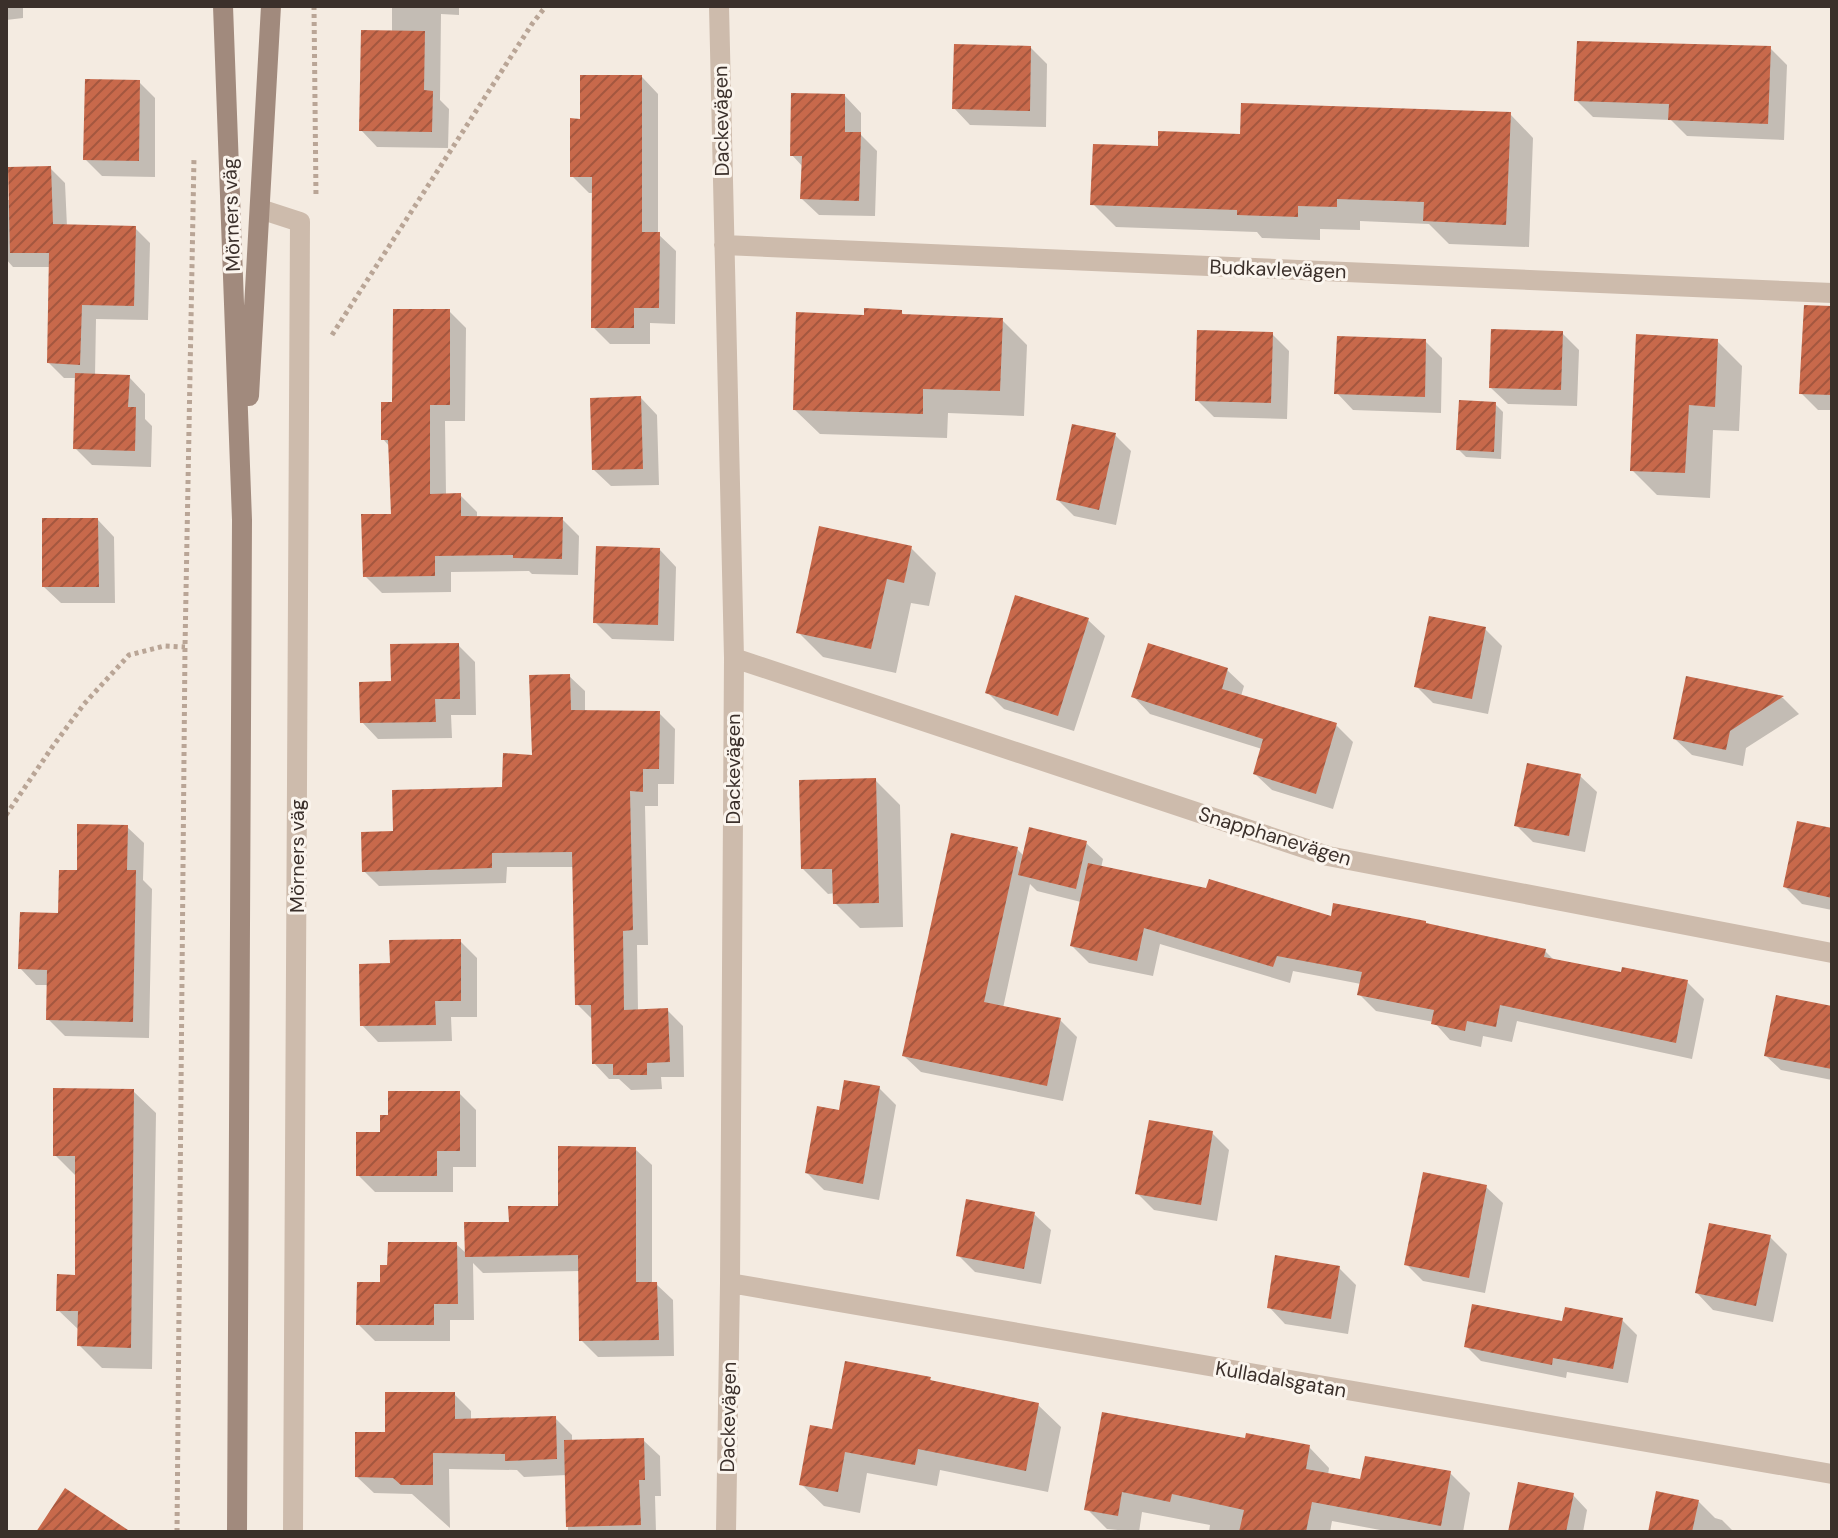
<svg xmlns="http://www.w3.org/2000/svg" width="1838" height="1538" font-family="'DM Sans',sans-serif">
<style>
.shadow{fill:#0003}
.building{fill:url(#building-hatch)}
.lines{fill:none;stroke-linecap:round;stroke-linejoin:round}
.path{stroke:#b9a596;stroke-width:5;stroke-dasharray:4 4;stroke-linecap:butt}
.lane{stroke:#cdbbac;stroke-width:20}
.street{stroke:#cdbbac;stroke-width:20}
.secondary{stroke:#a18a7d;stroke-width:20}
.labels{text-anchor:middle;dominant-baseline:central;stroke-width:6;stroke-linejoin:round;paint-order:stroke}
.street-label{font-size:20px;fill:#3b302b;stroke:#fbf5ee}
</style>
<defs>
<pattern id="building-hatch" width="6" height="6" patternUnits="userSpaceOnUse" patternTransform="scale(2)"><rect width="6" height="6" fill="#c8694b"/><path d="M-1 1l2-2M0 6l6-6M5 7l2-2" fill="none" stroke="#a4573f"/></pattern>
</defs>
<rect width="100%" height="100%" fill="#f4ebe1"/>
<path class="shadow" d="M6 6H23V18L6 20Z
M392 6H459V15L441 14 440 100 449 109 448 148 377 147 361 130 392 32Z
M1031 48 1047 64 1046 127 970 125 954 108Z
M1770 48 1787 65 1784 140 1687 136 1671 120 1593 117 1576 100Z
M642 77 658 94V234L676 251 675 324 650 323V344H610L593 327 594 193H589L572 176 582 121Z
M139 82 155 98V177L102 176 85 159Z
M845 96 861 113V135L877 151 875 216 819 215 802 199 803 167 792 155Z
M1510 114 1533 138 1529 247 1449 244 1429 224 1360 221V230L1320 229V240L1262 238 1257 232 1116 227 1093 204 1160 148Z
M50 168 65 183 67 227 135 228 150 243 148 320 96 319 95 376 129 377 145 394V419L152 426 151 467 92 465 75 448 77 378H64L49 363 51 267H13L6 259V200H11Z
M449 311 466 328 465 421H445L446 495H460L477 512V518L562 519 579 536 578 575 532 574 529 571 451 572V592L382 593 365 576 394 516 390 447 383 439 394 404Z
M901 312 906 317 1002 320 1027 345 1024 416 948 413 947 438 820 434 795 410 865 317Z
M1562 333 1579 350 1577 406 1508 404 1491 388Z
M1272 334 1289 351 1287 419 1214 417 1197 400Z
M1425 341 1442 358 1441 413 1353 410 1337 393Z
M1717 341 1742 366 1739 431 1713 430 1710 498 1657 495 1632 470Z
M1832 348V410H1818L1801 393Z
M641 398 657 415 659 485 611 486 594 470Z
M1495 404 1503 412 1501 459 1466 457 1458 449Z
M1115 435 1131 451 1116 525 1074 516 1058 500Z
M98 520 114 537 115 603H61L44 587Z
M911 548 936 573 929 606 911 603 896 673 823 657 798 632Z
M660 550 676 567 674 641 612 639 595 622Z
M1088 620 1105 636 1074 731 1004 709 987 692Z
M1485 629 1502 646 1488 714 1433 703 1416 686Z
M458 645 475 662 476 715H451L452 738 378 739 362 722 393 683Z
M1227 670 1244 686 1241 696 1336 725 1353 742 1333 809 1272 790 1255 774 1262 749 1150 714 1134 697Z
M569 676 585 691V712L659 713 675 729 674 784H658V806H645L648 945H637L638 1011 667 1010 683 1026 684 1077H661L662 1089 631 1090 619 1079H609L594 1063 593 1020 577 1004 575 867H507L506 883 379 886 364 871 395 833 503 789 534 757Z
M1687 679 1783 698 1799 714 1746 748 1743 766 1692 755 1675 739Z
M1580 776 1597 792 1585 852 1533 842 1516 825Z
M875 780 900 805 903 927 860 928 835 903V893L828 894 803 869Z
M127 827 144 843 143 880 152 889 149 1038 65 1036 48 1019 49 985H36L20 968 60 916 78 872Z
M1832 830V910L1802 904 1785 887Z
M1086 843 1103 859 1101 868 1332 918 1545 951 1556 962 1622 975 1687 982 1704 999 1692 1059 1517 1021 1512 1042 1483 1036 1481 1047 1450 1040 1434 1022 1376 1011 1359 994 1361 984 1293 971 1290 983 1160 944 1153 976 1089 963 1072 946 1081 902 1037 891 1030 884 1003 1008 1060 1020 1077 1037 1063 1101 921 1072 904 1056 1017 849 1024 856Z
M460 941 477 958V1017H451L452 1041 378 1042 362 1025 392 965Z
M1832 1008V1080L1781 1070 1766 1056Z
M879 1088 896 1105 879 1200 824 1190 807 1173 840 1112Z
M133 1091 156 1113 152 1369 102 1368 79 1345 80 1331 58 1310 77 1277V1177L55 1155Z
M459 1093 476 1110V1167H453V1192H375L358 1175 382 1134Z
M1212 1133 1229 1150 1217 1221 1154 1210 1137 1193Z
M635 1149 652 1165V1284H656L673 1300 674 1356 598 1357 581 1340 580 1271 483 1273 473 1263 474 1320H450V1341H375L358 1324 382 1284 456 1244 467 1254 511 1224 560 1208Z
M1486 1187 1503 1203 1485 1293 1423 1281 1406 1264Z
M1034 1214 1051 1230 1041 1284 975 1272 958 1255Z
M1770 1237 1787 1254 1773 1322 1713 1310 1697 1293Z
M1339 1268 1356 1285 1348 1334 1285 1324 1269 1307Z
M1622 1320 1637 1335 1628 1383 1567 1372 1566 1378 1481 1361 1466 1346 1564 1323Z
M930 1379 934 1383 1038 1405 1061 1427 1048 1492 940 1470 937 1486 867 1473 860 1513 824 1506 801 1484 834 1431Z
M454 1394 471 1411V1420L555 1418 572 1435V1442L643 1440 660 1456 661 1496H655L656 1532H568L567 1475 524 1477 517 1470 449 1469 450 1528 412 1494 374 1493 357 1477 387 1434Z
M1104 1414 1246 1440 1309 1447 1329 1468 1328 1475 1362 1481 1450 1473 1470 1493 1463 1532H1391L1332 1521 1330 1532H1209L1210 1525 1142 1512 1139 1532 1107 1529 1087 1509Z
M1573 1495 1587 1510 1583 1532H1511Z
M1698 1501 1715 1518 1722 1520 1734 1532H1650Z"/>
<path class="building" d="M361 30 425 31 424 90 433 91 432 132 359 131Z
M1577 41 1771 46 1768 124 1668 120 1669 104 1574 101Z
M954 44 1031 46 1030 111 952 109Z
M580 75H642V232H660L659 308H634V328H591L592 177H570V118L580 119Z
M85 79 140 80 139 161 83 160Z
M791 93 845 94V132H861L859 201 800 199 802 156H790Z
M1241 103 1511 112 1506 225 1423 221 1424 202 1337 199V207L1298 206V217L1237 215V210L1090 205 1093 144 1158 146V131L1240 134Z
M51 166 53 224 136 226 134 306 82 305 80 365 47 363 49 253H10L8 167Z
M1804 305 1832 306V395L1799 394Z
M864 308 902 310V314L1003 318 1000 391 923 389V414L793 410 796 312 864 315Z
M393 309H450V405H430V494L461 493V516L563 517 562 559 513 558V555L435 556V576L363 577 361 514H391L388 440H381V402H392Z
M1491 329 1563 331 1561 390 1489 388Z
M1197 330 1273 332 1271 403 1195 401Z
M1636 334 1718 339 1715 407 1689 405 1685 473 1630 471Z
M1337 336 1426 339 1425 397 1334 394Z
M75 373 130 375 128 407H136L135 451 73 449Z
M641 396 643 469 592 470 590 398Z
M1459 400 1496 402 1494 452 1456 450Z
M1072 424 1116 433 1099 510 1056 500Z
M42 518H98L99 587H42Z
M819 526 912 546 904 583 887 579 871 649 796 633Z
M596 546 660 548 658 625 593 623Z
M1015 595 1089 618 1058 716 985 693Z
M1429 616 1486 627 1472 699 1414 687Z
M459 643 460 699H435L436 722 360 723 359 682 391 681 390 644Z
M1148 643 1228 668 1222 689 1337 723 1316 794 1253 774 1263 739 1131 697Z
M570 674 571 710 660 711 659 769H643V792L630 791 633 930 623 931 624 1010 668 1008 670 1062 647 1063V1075H613V1064H592L591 1005H575L572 852 492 853V868L362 872 361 832 393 831 392 790 502 787 503 753 532 755 529 675Z
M1686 676 1784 696 1730 731 1726 750 1673 739Z
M1527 763 1581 774 1569 836 1514 826Z
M876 778 879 903 833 904 832 869H801L799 780Z
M1797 821 1832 828V898L1783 887Z
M77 824 128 825 127 870H136L133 1022 46 1020 47 970 18 969 20 912 58 913 59 870H77Z
M1029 827 1087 841 1076 889 1018 875Z
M951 833 1018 847 984 1002 1061 1018 1047 1086 902 1056Z
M1088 863 1206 888 1209 879 1331 916 1333 903 1426 921V923L1546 949 1544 957 1621 972 1622 967 1688 980 1676 1043 1500 1005 1496 1027 1467 1021 1465 1031 1431 1024 1434 1010 1357 995 1362 972 1277 956 1273 967 1144 928 1137 961 1070 946Z
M461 939V1001H435L436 1025 360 1026 359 964 390 963 389 940Z
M1776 995 1832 1006V1069L1764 1056Z
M844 1080 880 1086 863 1184 805 1173 817 1106 839 1110Z
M53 1088 134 1089 131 1348 77 1346 78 1311H56L57 1274 75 1275V1156H53Z
M388 1091H460V1151H437V1176H356V1132H380V1115H388Z
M1149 1120 1213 1131 1201 1205 1135 1194Z
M558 1146 636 1147V1282H657L659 1340 579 1341 578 1255 465 1257 464 1222H509L508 1206H558Z
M1423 1172 1487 1185 1469 1278 1404 1265Z
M966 1199 1035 1212 1024 1269 956 1256Z
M1709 1223 1771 1235 1756 1306 1695 1293Z
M388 1242H457L458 1304H434V1325H356L357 1282H380V1265H387Z
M1275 1255 1340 1266 1331 1319 1267 1308Z
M1472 1304 1562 1321 1565 1307 1623 1318 1613 1369 1553 1358 1552 1365 1464 1347Z
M845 1361 931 1377 930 1380 1039 1403 1026 1471 918 1449 915 1465 845 1452 838 1492 799 1485 810 1425 832 1429Z
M385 1392H455V1419L556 1416 557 1459 505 1461V1454L433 1453V1485H401L393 1478 355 1477V1432H385Z
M1102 1412 1245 1438 1246 1433 1310 1445 1306 1469 1360 1479 1365 1456 1451 1471 1441 1526 1312 1502 1306 1532H1239L1244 1510 1172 1494 1170 1502 1122 1492 1118 1516 1084 1510Z
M644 1438 645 1480H639L641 1525 566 1527 564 1440Z
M1518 1482 1574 1493 1566 1532H1508Z
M65 1488 131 1532H36Z
M1656 1491 1699 1500 1692 1532H1648Z"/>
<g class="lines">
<path class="path" d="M314 6 316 197
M332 335 532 24 546 6
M6 815 53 746 84 704 129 655 164 646 185 647
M177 1532 185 647 194 157"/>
<path class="lane" d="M260 209 300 222 293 1532"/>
<path class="street" d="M719 6 734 658 730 1283 726 1532
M724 245 1832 293
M734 658 1328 856 1832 953
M730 1283 1832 1474"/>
<path class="secondary" d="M223 6 242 520 237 1532
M249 396 271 6"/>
</g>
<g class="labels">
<g class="street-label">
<text transform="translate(721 121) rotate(-91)">Dackevägen</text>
<text transform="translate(231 215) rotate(-92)">Mörners väg</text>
<text transform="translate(1278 269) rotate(2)">Budkavlevägen</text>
<text transform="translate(733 769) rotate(-90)">Dackevägen</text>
<text transform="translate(1275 836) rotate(17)">Snapphanevägen</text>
<text transform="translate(297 856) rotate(-90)">Mörners väg</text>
<text transform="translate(1281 1379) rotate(10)">Kulladalsgatan</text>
<text transform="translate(728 1417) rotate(-89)">Dackevägen</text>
</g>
</g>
<rect width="1838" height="1538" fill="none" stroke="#3b302b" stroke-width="16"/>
</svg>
